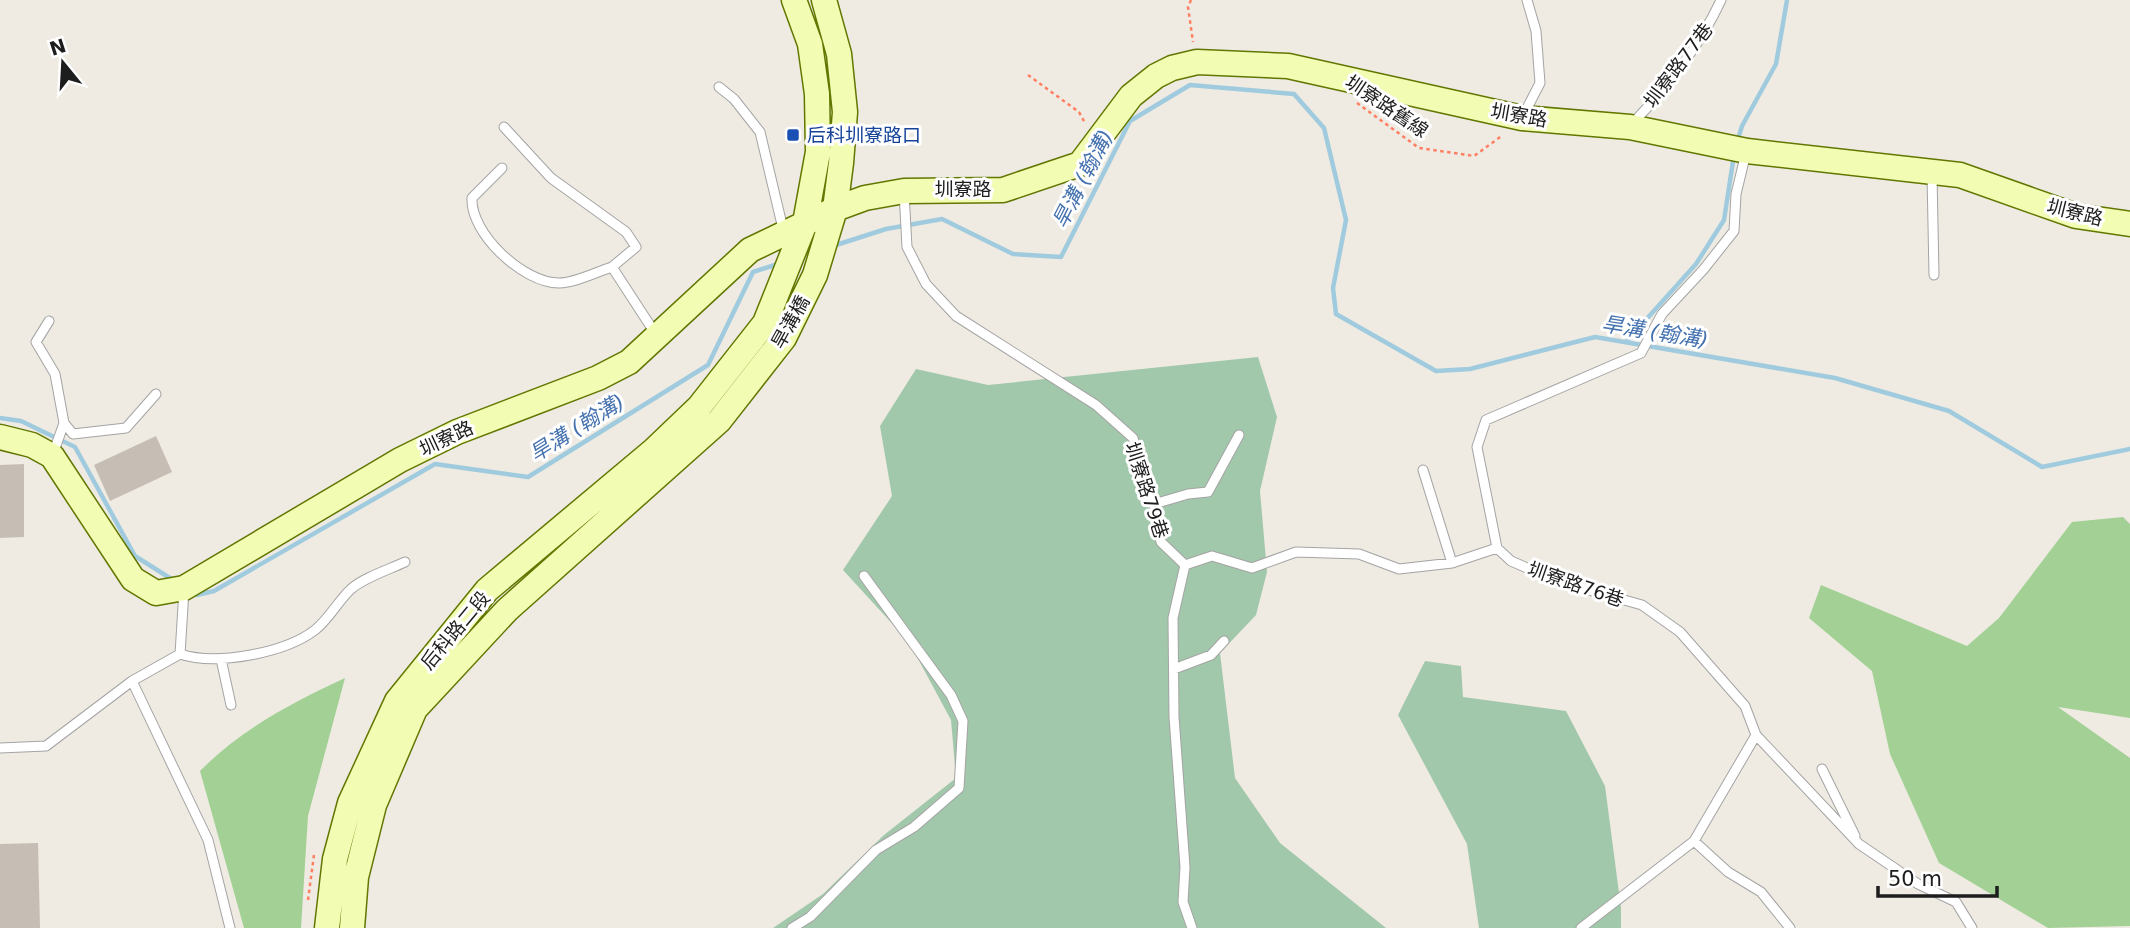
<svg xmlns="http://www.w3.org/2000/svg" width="2130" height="928" font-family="'DejaVu Sans','Noto Sans TC',sans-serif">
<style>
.forest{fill:#a2d095}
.cemetery{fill:#a2c8ab}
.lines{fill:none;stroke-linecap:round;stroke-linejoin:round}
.stream{stroke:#a0cbde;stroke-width:4.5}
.building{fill:#c6beb5}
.lane-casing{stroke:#a4a4a4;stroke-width:11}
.secondary-casing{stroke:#617700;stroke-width:27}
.path{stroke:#ff7f63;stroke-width:2.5;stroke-dasharray:3.5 3.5;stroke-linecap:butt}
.lane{stroke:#fff;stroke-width:9}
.secondary{stroke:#f2fcb3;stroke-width:24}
.transit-dot{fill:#1a4fb4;stroke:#fff;stroke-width:2.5}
.labels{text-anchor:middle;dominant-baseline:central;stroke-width:6;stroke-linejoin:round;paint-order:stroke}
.street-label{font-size:19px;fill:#1d1d1d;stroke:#fff}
.transit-label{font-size:19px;fill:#164399;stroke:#fff;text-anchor:start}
.water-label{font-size:21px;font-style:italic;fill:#4673b0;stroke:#fff}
</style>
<rect width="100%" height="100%" fill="#efebe2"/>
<path class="forest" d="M2123 517 2130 524V718L2058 707 2130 758V926L2048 928 1939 863 1890 754 1872 671 1809 618 1821 585 1967 646 1999 618 2072 522Z
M345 678 308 816 301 928H244L200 771C240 730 293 702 345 678Z"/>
<path class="cemetery" d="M1258 357 1277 417 1260 491 1267 572 1256 615 1220 653 1235 778 1280 843 1386 928H773L823 894 884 835 956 778 951 720 909 642 843 570 892 496 880 426 916 369 988 385Z
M1425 661 1461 666 1463 697 1566 711 1605 786 1621 908V928H1479L1467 844 1398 715Z"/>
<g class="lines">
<path class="stream" d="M1738 139 1742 126 1776 64 1787 0
M833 246 886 229 942 219 1013 254 1061 257 1130 121 1190 85 1294 94 1324 128 1346 220 1333 288 1336 314 1436 371 1470 369 1595 337 1835 378 1949 411 2042 467 2130 449
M1626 342 1696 264 1724 220 1734 155
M0 418 21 421 75 447 135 556 173 580
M193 592 197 595 214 591 435 464 528 477 708 365 753 272 778 264"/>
</g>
<path class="building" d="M156 436 172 472 110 501 94 465Z
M24 464V537L0 538V465Z
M38 843 40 928H0V844Z"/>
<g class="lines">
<defs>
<path id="lane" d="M719 87 734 99 760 132 784 233
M1523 116 1540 83 1536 31 1527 0
M1633 123C1668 86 1700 46 1721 0
M504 127 551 178 626 232 636 247 612 267 655 333
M1746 153 1736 194 1734 231 1703 270 1662 314 1641 353 1486 420 1477 447 1497 548 1511 561 1557 581 1642 605 1680 632 1745 706 1756 735 1859 844 1918 884 1956 902 1972 928
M502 168 472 198C470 233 523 283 559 283 575 283 596 272 612 267
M1932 175 1934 275
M904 192 907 247 926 284 956 316 1096 405 1133 438 1154 504 1161 542 1185 565 1173 618 1174 717 1185 867 1183 902 1192 928
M49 321 36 342 55 374 64 423 53 454
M64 423 73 434 126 428 156 394
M1423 470 1452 563
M1154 504 1188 494 1208 492 1239 435
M1185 565 1212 556 1252 568 1296 552 1359 554 1399 569 1452 563 1497 548
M180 654C216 666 285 653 315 630 329 619 338 601 351 589 365 577 388 570 405 562
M221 659 231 705
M1174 669 1211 655 1224 641
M132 681 208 840 230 928
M0 748 46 746 132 681 180 654 184 590
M1822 769 1855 836
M1694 841 1728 872 1761 892 1790 928
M792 928 810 917 876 850 914 827 959 788 963 721 951 695 864 576
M1581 928 1694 841 1756 735"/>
<path id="secondary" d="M0 437 32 445 52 456 133 579 156 593 184 588 400 460 457 432 598 378 629 362 750 250 835 209 865 198 904 191 1003 190 1080 164 1131 96 1156 76 1172 68 1197 62 1288 66 1522 118 1630 127 1747 151 1960 175 2076 216 2130 224
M327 928 335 859 350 803 397 701 487 590 654 450 699 407 765 323 805 223 818 152 817 94 810 44 794 0
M352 928 356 877 374 805 415 709 507 610 719 421 784 338 815 275 835 209 841 163 845 112 839 54 824 0"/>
</defs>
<use href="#lane" class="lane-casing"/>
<use href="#secondary" class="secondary-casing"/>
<path class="path" d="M1191 0 1188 7 1193 42
M1028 75 1079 112 1085 123
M1357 103 1419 148 1474 156 1503 135
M308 900 314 855"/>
<use href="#lane" class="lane"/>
<use href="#secondary" class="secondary"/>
</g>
<rect class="transit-dot" x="786" y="128" width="14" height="14" rx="3.5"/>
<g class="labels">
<g class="street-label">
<text transform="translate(1678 65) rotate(-53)">圳寮路77巷</text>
<text transform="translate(1387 106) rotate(34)">圳寮路舊線</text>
<text transform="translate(1519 115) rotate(10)">圳寮路</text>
<text x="963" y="189">圳寮路</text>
<text transform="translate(2075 212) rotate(14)">圳寮路</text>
<text transform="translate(790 322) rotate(-61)">旱溝橋</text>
<text transform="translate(446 438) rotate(-25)">圳寮路</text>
<text transform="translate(1147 490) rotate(72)">圳寮路79巷</text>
<text transform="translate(1576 584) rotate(19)">圳寮路76巷</text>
<text transform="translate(455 630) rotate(-50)">后科路二段</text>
</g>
<g class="transit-label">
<text x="807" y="135">后科圳寮路口</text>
</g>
<g class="water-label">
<text transform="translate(1083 179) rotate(-63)">旱溝 (翰溝)</text>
<text transform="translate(1655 332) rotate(9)">旱溝 (翰溝)</text>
<text transform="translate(577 428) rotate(-32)">旱溝 (翰溝)</text>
</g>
</g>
<g transform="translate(63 63) rotate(342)" stroke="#ffffff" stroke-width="5" paint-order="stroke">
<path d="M0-5L12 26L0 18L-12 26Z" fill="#1d1d1d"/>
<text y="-10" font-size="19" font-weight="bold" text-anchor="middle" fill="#1d1d1d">N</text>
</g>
<path d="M1878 886v10h119v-10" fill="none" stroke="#1d1d1d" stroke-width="3.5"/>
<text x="1888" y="886" font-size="21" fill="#1d1d1d" stroke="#ffffff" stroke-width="5" paint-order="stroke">50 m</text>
</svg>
